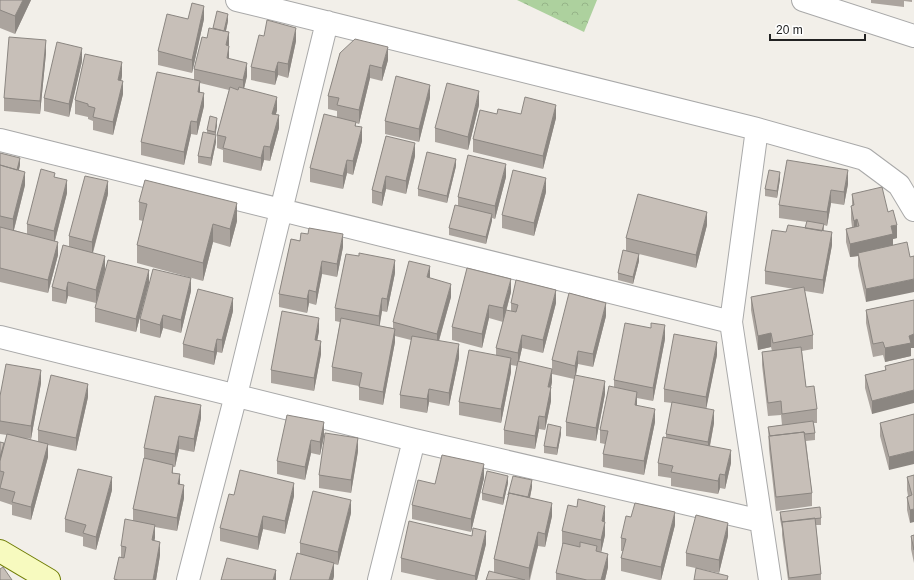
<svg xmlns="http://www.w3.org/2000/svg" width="914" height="580" font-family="Arial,sans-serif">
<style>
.forest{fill:url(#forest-crowns)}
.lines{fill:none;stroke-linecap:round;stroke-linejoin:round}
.street-casing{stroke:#a9a9a9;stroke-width:24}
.secondary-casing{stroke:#707d05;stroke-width:24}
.street{stroke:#fff;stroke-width:22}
.secondary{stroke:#f7fabf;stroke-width:22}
.wall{fill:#aba49e}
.shaded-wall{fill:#8b8681}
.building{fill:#c7bfb8;stroke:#8b8681}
</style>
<defs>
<pattern id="forest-crowns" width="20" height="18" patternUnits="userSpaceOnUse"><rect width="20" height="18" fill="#add19e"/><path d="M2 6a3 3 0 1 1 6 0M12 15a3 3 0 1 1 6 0" fill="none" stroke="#95b388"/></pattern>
</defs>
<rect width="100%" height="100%" fill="#f2efe9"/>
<path class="forest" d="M517 0H597L584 32Z"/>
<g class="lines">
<defs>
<path id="street" d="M237 0 757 129 864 159 899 185 914 210
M803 0 914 36
M757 129 731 322 770 580
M0 140 731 322
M0 337 414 440 761 521
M188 580 236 395 327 22
M379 580 414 440"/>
<path id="secondary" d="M0 551 49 580"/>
</defs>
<use href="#street" class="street-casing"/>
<use href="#secondary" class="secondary-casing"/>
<use href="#street" class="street"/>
<use href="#secondary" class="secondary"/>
</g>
<path class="wall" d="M0 0H31L15 34 0 28Z
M871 0H912V2L904 1V7L871 3Z
M188 19H204L192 73 158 65V51Z
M228 21 226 31 229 32V59L247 76 244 88 277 110 276 114 279 128 270 161 264 160 261 171 223 162V150L217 148V135L229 90 200 83V92L204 106 197 135 191 134 184 165 141 155V142L194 80V69L207 38 213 28Z
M264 36 296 41 288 78 278 75 275 85 251 80V67Z
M46 53 40 114 4 111V98Z
M340 53 388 60 382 81 370 78 359 124 356 123V126L362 141 353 175 347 173 343 189 310 182V168L337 117V111L328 109V96Z
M82 61 69 117 44 111V98Z
M122 76 121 81 123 94 113 135 93 130V121L88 119V117L75 114V100Z
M430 98 419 142 385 134V121Z
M479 105 468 150 435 142V128Z
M497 114H521L556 118 543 169 473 152V139Z
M217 125 215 135 216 142 211 166 198 163V156L207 133V130Z
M386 136 415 156 406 194 386 189 382 206 372 203V190Z
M0 154 20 165 19 170 25 185 14 230 27 234V224L55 177 67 193 55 241 58 255 48 293 0 282Z
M456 166 447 203 418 196V189Z
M506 177 495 219 492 218 486 244 449 235V228L458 205V197Z
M780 179 777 198 765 196V189Z
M848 184 844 205 831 203 827 226 824 225V231L832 245 823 294 805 291 813 335V349L802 351 806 387 817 409V423H814L815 433V440L806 441 812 493V506L776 511 769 449 768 427 782 425 781 415 768 416 762 365V352L772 351 771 347 758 350 751 310V297L794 289 765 284V271L786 232 805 228 807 222 779 218V205Z
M546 192 534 236 502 228V215Z
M108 194 93 253 105 269 149 283 136 332 95 322V308L96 303 68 296 66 304 52 301V287L69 247V236Z
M852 194 888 212 897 238 893 239 866 302 858 266V256L850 257 846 242V229L852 227 851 219V206H852Z
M139 202 237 221 230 247 213 242 203 281 137 263V245L143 221 139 220Z
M707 225 696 268 639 254V261L633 284 618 280V273L626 251V238Z
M291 239 343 247 337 277 322 274 316 305 309 303 307 313 279 307V294Z
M395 273 387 312 382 311 379 326 393 328V322L430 278 451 297 439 341 459 358 449 406 429 402 427 413 400 408V395L411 340 395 336V342L383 405 359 400V386L332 381V367L340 322 335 321V308Z
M191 291 181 333 163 328 160 338 140 333V319Z
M511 292 504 320 511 311V303H556L543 353 522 348 519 361 552 382 551 387V401L545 430 539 429 535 449 504 444V430L517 366 511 365V372L501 423 459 415V402L496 355V348L503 322 489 318 482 348 452 340V327Z
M914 300V348H911V356L885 362 883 355 873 357 866 323V310Z
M233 311 222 353 217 352 214 365 183 357V344Z
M606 316 593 367 578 364 576 375 605 394 596 441 566 436V422L574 379 552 374V360Z
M319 331 317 340 321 354 314 391 271 383V370Z
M665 339 653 401 637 398V405L655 422 644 475 603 467V454L605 444 600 443V430L614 387V380Z
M717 355 706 408 714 423 710 446 731 463 725 489 720 488 718 494 671 486V478L658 476V463L666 437V434L672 403 664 402V389Z
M914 359 872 414 865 388V375L885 370V366Z
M41 383 31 439 26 438 38 442V430L88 397 76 451 48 445V457L31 520 12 515V505L0 501V488L1 485H0V442L4 447 7 435 0 434V396Z
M914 414 889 470 880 436V423Z
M201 418 194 452 179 449 175 467H173V473L180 485 184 498 177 531 155 527 154 541 160 555 156 580H114L119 557H121V546L133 521V509L144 460V448Z
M324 422V436L320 455 311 453 305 480 277 474V461Z
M561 434 557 455 544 453V446Z
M358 451 351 493 319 488V475Z
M914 475 910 523 907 510V497L908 496 907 490V477Z
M484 478 471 532 412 519V505L435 484Z
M508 483 503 505 482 500V493Z
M532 487 530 498 552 516 545 547 538 546 530 580H486L494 572V559L508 495Z
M112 490 96 550 83 546V537L65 532V519Z
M234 495 294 496 285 534 263 529 258 550 220 541V528Z
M780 512 821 518V525H816L821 574V580H788L782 535V529L780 519Z
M351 513 338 565 334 564V576L333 580H290L300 554V543Z
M605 519V535L601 552 608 567 605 580H556V573L563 544H562V531Z
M675 525 661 580H659L621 571V558L623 551H621V538Z
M914 535V563L911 549V536Z
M472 536 486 544 477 580H437L401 572V558Z
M728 536 719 573 686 566V553Z"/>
<path class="shaded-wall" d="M23 0H31L15 34V16Z
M204 6V19L192 73V60Z
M228 14V21L224 39V32Z
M296 28V41L288 78V64Z
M229 32V46L226 45Z
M46 40V53L40 114V101Z
M229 46V59L227 58Z
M388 47V60L382 81V68Z
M82 48V61L69 117V104Z
M122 62V76L118 94V80Z
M278 62V75L275 85V72Z
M247 63V76L243 93V80Z
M370 65V78L359 124V110Z
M123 81V94L113 135V122Z
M200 81V94L198 92Z
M430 85V98L419 142V129Z
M479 91V105L468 150V137Z
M204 93V106L197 135V122Z
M277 97V110L272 127V114Z
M556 105V118L543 169V156Z
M279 115V128L270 161V147Z
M217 118V125L215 139V132Z
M191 121V134L184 165V152Z
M362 127V141L353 175V161Z
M216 135V142L211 166V158Z
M415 143V156L406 194V181Z
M264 146V160L261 171V158Z
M20 158V165L16 180V173Z
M456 159V166L447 203V196Z
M347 160V173L343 189V176Z
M506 164V177L495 219V206Z
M848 170V184L844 205V192Z
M25 172V185L13 233V219Z
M780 172V179L777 198V191Z
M386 176V189L382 206V193Z
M546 178V192L534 236V223Z
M67 180V193L54 244V231Z
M108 181V194L92 255V242Z
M831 190V203L827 226V212Z
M237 203V221L230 247V229Z
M707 212V225L696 268V255Z
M492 214V221L486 244V237Z
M857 219V233L854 234V221Z
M213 224V242L203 281V263Z
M897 225V238L893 239V248L858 253V256L850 257V244L891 226Z
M832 232V245L823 294V280Z
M343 234V247L337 277V264Z
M58 242V255L48 293V280Z
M639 254V261L633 284V277Z
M105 256V269L96 303V290Z
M395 260V273L387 312V299Z
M322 261V274L316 305V292Z
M430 266V280L427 277Z
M149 270V283L136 332V319Z
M191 278V291L181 333V320Z
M511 279V292L503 322V308Z
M914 279V292L866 302V289Z
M68 282V296L66 304V291Z
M451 284V297L437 347V334Z
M309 290V303L307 313V299Z
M556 290V303L543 353V340Z
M233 298V311L222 353V340Z
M382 298V311L379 330V316Z
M606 303V316L593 367V354Z
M489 305V318L482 348V334Z
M163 315V328L160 338V325Z
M319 318V331L315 353V340Z
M665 325V339L653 401V388Z
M395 329V342L383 405V392Z
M771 333V347L758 350V336Z
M914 334V348H911V356L885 362V348L909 336Z
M522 335V348L518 366V353Z
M217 339V352L214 365V352Z
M321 341V354L314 391V378Z
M717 342V355L706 410V397Z
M459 344V358L449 406V393Z
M578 351V364L575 379V366Z
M511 358V372L501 423V409Z
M552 369V382L548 400V387Z
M41 370V383L31 439V426Z
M605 381V394L596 441V428Z
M88 384V397L76 451V438Z
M551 387V401L545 430V417Z
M429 389V402L427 413V399Z
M914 390V403L872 414V401Z
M637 392V405L635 418V405Z
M201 405V418L194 452V439Z
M655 409V422L644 475V461Z
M714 410V423L708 455V442Z
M539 416V429L535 449V436Z
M324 422V436L320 455V442Z
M561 427V434L557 455V448Z
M179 436V449L175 467V454Z
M358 438V451L351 493V480Z
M311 440V453L305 480V467Z
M4 443V450L0 464V457Z
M48 444V457L31 520V507Z
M731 450V463L725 489V475Z
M914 451V464L889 470V457Z
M484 464V478L471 532V519Z
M180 474V487L178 484Z
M720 474V488L718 494V481Z
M508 476V483L503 505V498Z
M112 477V490L96 550V537Z
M532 480V487L528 506V499Z
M294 483V496L285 534V521Z
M184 485V498L177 531V518Z
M351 500V513L338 565V552Z
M552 503V516L545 547V534Z
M605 506V519L602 534V521Z
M914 509V522L910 523V510Z
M675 512V525L661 580V567Z
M263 516V529L258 550V537Z
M605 522V535L601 553V540Z
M728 523V536L719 573V560Z
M155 525V538L152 554V540Z
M486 531V544L477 580H475V576Z
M538 532V546L529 580V568Z
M160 542V555L156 580H153Z
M608 554V567L605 580H601Z
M334 563V576L333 580H329Z
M276 570V580H273Z"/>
<path class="building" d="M0 0H23L15 16 0 10Z
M192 3 204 6 192 60 158 51 167 14 188 19Z
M217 11 228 14 224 31 213 28Z
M267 20 296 28 288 64 278 62 275 72 251 67 259 35 264 36Z
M209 28 229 32 226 45 229 46 227 58 247 63 243 80 194 69 202 37 207 38Z
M9 37 46 40 40 101 4 98Z
M355 39 388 47 382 68 370 65 359 110 337 105 339 98 328 96 340 53Z
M57 42 82 48 69 104 44 98Z
M85 54 122 62 118 80 123 81 113 122 93 117 95 108 88 106V104L75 100Z
M157 72 200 81 198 92 204 93 197 122 191 121 184 152 141 142Z
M396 76 430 85 419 129 385 121Z
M447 83 479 91 468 137 435 128Z
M230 87 238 90 239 87 277 97 272 114 279 115 270 147 264 146 261 158 223 148 226 137 217 135Z
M525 97 556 105 543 156 473 139 480 110 497 114 498 109 521 114Z
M324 114 356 122 355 126 362 127 353 161 347 160 343 176 310 168Z
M210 116 217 118 215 132 207 130Z
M203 132 216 135 211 158 198 156Z
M386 136 415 143 406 181 386 176 382 193 372 190Z
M427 152 456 159 447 196 418 189Z
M0 153 20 158 17 170 0 165Z
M468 155 506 164 495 206 458 197Z
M787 160 848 170 844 192 831 190 827 212 779 205Z
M0 165 25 172 13 219 0 216Z
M41 169 55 173 54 177 67 180 54 231 27 224Z
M513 170 546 178 534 223 502 215Z
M769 170 780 172 777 191 765 189Z
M85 176 108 181 92 242 69 236Z
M145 180 237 203 230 229 213 224 203 263 137 245 147 204 139 202Z
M882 187 888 212 893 210 897 225 891 226 893 234 850 244 846 229 859 226 857 219 854 221 851 206 854 205 852 194Z
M638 194 707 212 696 255 626 238Z
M455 205 492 214 486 237 449 228Z
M807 221 824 224 822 231 805 228Z
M788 225 832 232 823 280 765 271 772 230 786 232Z
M0 227 58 242 48 280 0 268Z
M309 228 343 234 337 264 322 261 316 292 309 290 307 299 279 294 291 239 300 241 301 233 308 234Z
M907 242 910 257 914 256V279L866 289 858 253Z
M63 245 105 256 96 290 68 282 66 291 52 287Z
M623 250 639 254 633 277 618 273Z
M359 253 395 260 387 299 382 298 379 316 335 308 346 254 359 256Z
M108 260 149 270 136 319 95 308Z
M409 261 430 266 427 277 451 284 437 334 393 322Z
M467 268 511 279 503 308 489 305 482 334 452 327Z
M153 269 191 278 181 320 163 315 160 325 140 319Z
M516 280 556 290 543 340 522 335 518 353 496 348 506 310 516 312 518 305 511 303Z
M804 287 813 335 773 343 771 333 758 336 751 297Z
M198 289 233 298 222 340 217 339 214 352 183 344Z
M569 293 606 303 593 354 578 351 575 366 552 360Z
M914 300V334L909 336 911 343 885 348 883 342 873 344 866 310Z
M282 311 319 318 315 340 321 341 314 378 271 370Z
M341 318 395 329 383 392 359 387 362 373 332 367Z
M625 323 651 328V323L665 325 653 388 614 380Z
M674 334 717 342 706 397 664 389Z
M412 336 459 344 449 393 429 389 427 399 400 395Z
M801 347 806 387 814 386 817 409 782 414 781 401 768 403 762 352Z
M469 350 511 358 501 409 459 402Z
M914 359V390L872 401 865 375 886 370 885 366Z
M518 361 552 369 548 387H551L545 417 539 416 535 436 504 430Z
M6 364 41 370 31 426 0 421V396Z
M51 375 88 384 76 438 38 430Z
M575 375 605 381 596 428 566 422Z
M609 386 637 392 635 405 655 409 644 461 603 454 608 431 600 430Z
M155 396 201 405 194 439 179 436 175 454 144 448Z
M672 402 714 410 708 442 666 434Z
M914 414V451L889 457 880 423Z
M287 415 324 422 320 442 311 440 305 467 277 461Z
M813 421 815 433 805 434 804 432 770 436 768 427Z
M548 424 561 427 557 448 544 446Z
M804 432 812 493 776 497 769 436Z
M325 433 358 438 351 480 319 475Z
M7 434 48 444 31 507 12 502 15 492 0 488 4 472 0 471V461Z
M663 437 731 450 725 475 720 474 718 481 671 472 673 466 658 463Z
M0 442 4 443 0 457Z
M442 455 484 464 471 519 412 505 418 480 435 484Z
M144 458 173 465 172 473 180 474 178 484 184 485 177 518 133 509Z
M78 469 112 477 96 537 83 533 86 525 65 519Z
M240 470 294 483 285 521 263 516 258 537 220 528 229 494 234 495Z
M487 471 508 476 503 498 482 493Z
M914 475V509L910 510 907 497 912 495 907 477Z
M513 476 532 480 528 497 509 493 508 495Z
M313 491 351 500 338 552 300 543Z
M509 493 552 503 545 534 538 532 529 568 494 559Z
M578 499 605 506 602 521 605 522 601 540 562 531 568 505 577 507Z
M635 503 675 512 661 567 621 558 626 539 621 538 626 516 631 517Z
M820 507 821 518 782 522 780 512Z
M696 515 728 523 719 560 686 553Z
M815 518 821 574 789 578 782 522Z
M125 519 155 525 152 540 160 542 153 580H118L114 579 119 557 124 558 126 547 121 546Z
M409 521 472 536 473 528 486 531 475 576 401 558Z
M914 535V550L911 536Z
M580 542 597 546 596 551 608 554 601 580H587L556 573 563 543 580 547Z
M297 553 334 563 329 580H290Z
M227 558 276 570 273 580H221Z
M3 567 12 580H0V569Z
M696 568 728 576 727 580H694Z
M489 571 525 580H486Z"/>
<path d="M770 34v6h95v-6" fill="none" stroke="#222222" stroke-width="2"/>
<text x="776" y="34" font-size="12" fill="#222222" stroke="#ffffff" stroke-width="3" paint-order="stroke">20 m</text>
</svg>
